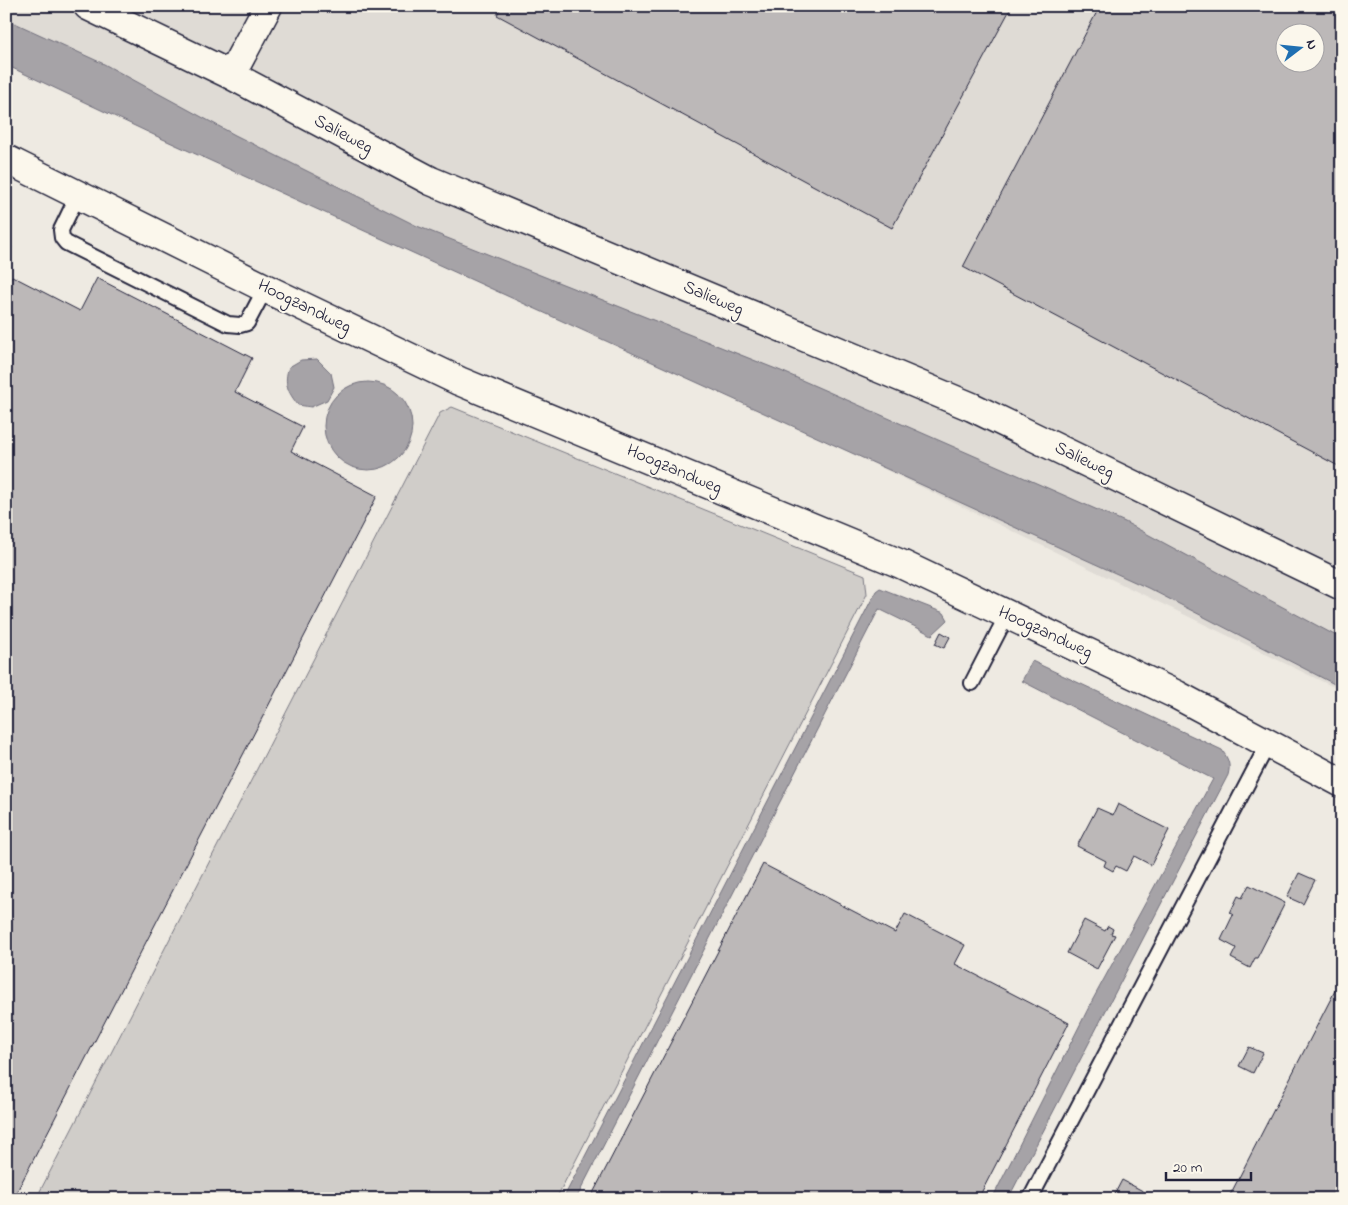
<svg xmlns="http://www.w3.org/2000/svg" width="1348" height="1205" font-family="'Indie Flower',sans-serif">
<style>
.built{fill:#dfdbd5;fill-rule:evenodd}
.green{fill:#d0cdc9;stroke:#797882}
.water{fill:#a6a3a7;stroke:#716f7c}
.building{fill:#bcb8b8;stroke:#22223b;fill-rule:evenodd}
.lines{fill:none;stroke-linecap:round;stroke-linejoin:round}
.service-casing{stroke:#22223b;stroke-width:18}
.minor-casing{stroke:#22223b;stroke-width:31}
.service{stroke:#fbf7ec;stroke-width:14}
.minor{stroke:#fbf7ec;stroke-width:28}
.labels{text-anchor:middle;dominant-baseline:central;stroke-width:4;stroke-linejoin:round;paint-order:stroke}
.street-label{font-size:18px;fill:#22223b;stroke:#fbf7ec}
</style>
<rect width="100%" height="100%" fill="#eeeae2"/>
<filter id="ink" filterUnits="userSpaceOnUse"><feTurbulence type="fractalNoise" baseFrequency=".02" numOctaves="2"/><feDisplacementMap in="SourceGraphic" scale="10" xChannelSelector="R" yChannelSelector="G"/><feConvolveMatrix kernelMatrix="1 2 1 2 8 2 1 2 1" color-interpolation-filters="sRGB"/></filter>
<g filter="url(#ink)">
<path class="built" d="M6 6H1342V691L6 43ZM1286 32H1316V62H1286Z"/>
<path class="green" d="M452 407 865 575 867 594 556 1199H36L440 413Z"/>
<path class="water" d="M6 19 104 64 235 135 417 226 781 371 1125 522 1342 639V688L1148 588 154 135 6 65Z
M317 359 331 373 334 387 327 400 311 407 298 405C288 392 283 383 289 367L301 360Z
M324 426a44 44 0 1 1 88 0a44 44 0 1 1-88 0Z
M880 588 944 613 948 620 932 635 879 609 576 1199H563L876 591Z
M1032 661 1222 750C1228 759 1231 764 1228 775L1008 1199H992L1092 1001 1213 779 1022 681Z"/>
<path class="building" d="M494 6H1012L892 228 497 15 500 9Z
M1100 6H1342V468L963 267ZM1286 32H1316V62H1286Z
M6 244 12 247 6 259Z
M12 276 80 311 97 278 252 358 235 392 303 427 291 451 377 496 13 1199H6V286Z
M941 632 950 637 944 648 935 644Z
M1118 804 1169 830 1151 865 1134 856 1126 871 1116 866 1113 871 1104 866 1106 861 1077 846 1097 808 1113 815Z
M763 864 895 933 905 914 965 945 955 964 1069 1023 978 1199H590Z
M1299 873 1315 880 1303 904 1287 897Z
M1249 885 1285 903 1257 958H1255L1250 968 1231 958 1236 948 1221 940 1233 915 1230 913 1238 896 1242 898Z
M1084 920 1105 931 1108 926 1113 929 1111 934 1115 935 1097 969 1067 953Z
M1342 977V1199H1228Z
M1249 1047 1263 1053 1253 1073 1239 1066Z
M1122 1180 1158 1199H1112Z"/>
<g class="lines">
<defs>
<path id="service" d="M78 195 61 230 62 238 66 243 228 324 240 325 247 323 265 289
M972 683 1007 615
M1030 1199 1268 744"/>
<path id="minor" d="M88 6 231 75 431 181 972 407 1342 586
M231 75 268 6
M6 159 273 292 459 381 901 564 1177 695 1342 783"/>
</defs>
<use href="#service" class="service-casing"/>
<use href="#minor" class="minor-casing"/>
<use href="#service" class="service"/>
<use href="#minor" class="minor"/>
</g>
</g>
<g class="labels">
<g class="street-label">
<text transform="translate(343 135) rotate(28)">Salieweg</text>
<text transform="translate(713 299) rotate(23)">Salieweg</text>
<text transform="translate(304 307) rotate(26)">Hoogzandweg</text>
<text transform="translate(1084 461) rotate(26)">Salieweg</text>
<text transform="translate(674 470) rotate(23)">Hoogzandweg</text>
<text transform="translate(1045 633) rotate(25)">Hoogzandweg</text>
</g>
</g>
<rect width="1348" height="1205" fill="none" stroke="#fbf7ec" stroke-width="25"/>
<rect x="12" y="12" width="1323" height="1180" fill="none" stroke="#22223b" stroke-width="2" filter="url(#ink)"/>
<g transform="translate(1300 48) rotate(74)"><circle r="24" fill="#fbf7ec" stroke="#a4a2a5"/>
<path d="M0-4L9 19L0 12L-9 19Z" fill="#1f6fb2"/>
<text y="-8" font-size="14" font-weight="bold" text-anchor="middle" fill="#22223b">N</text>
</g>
<path d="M1166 1172v8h85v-8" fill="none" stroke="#22223b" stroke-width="2.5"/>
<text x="1173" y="1172" font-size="15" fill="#22223b" stroke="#fbf7ec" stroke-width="4" paint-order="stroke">20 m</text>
</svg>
